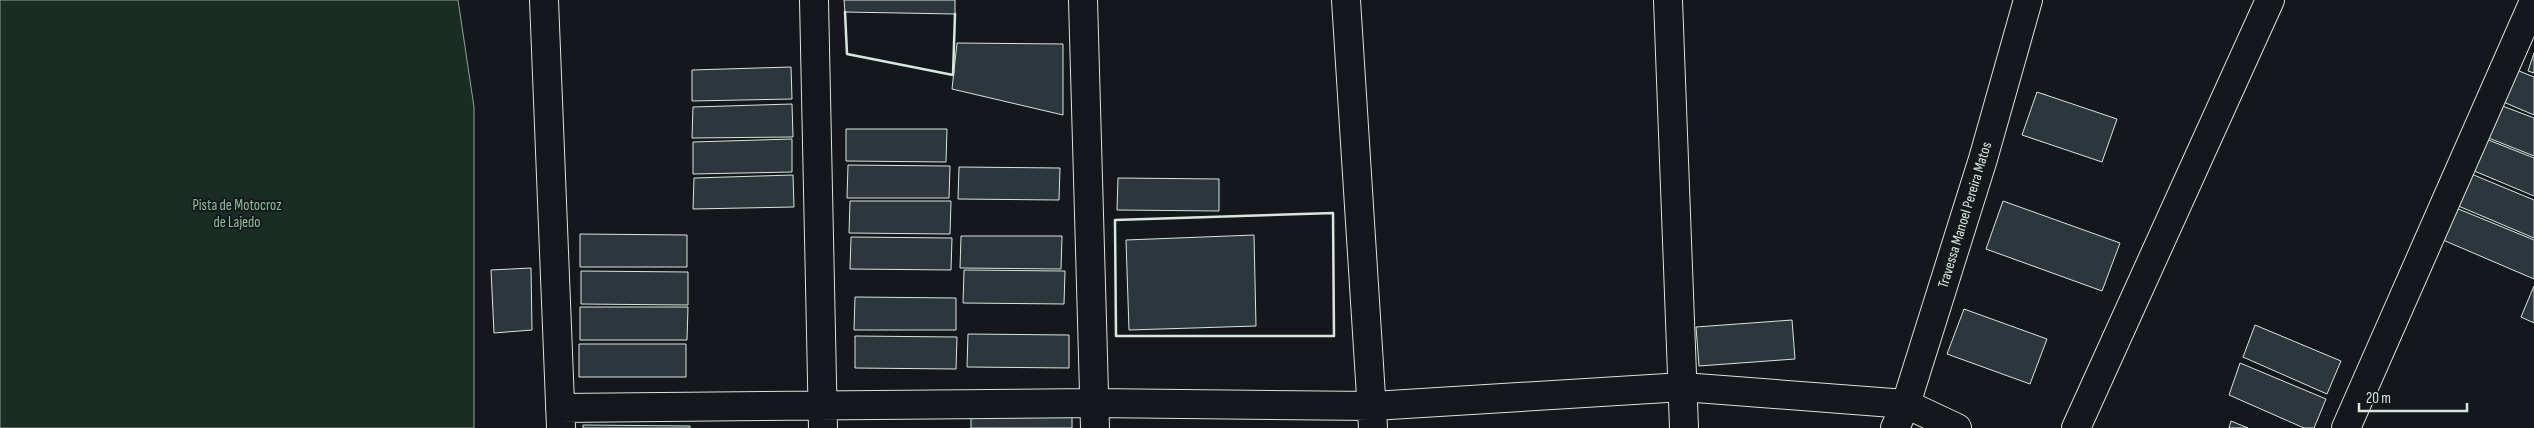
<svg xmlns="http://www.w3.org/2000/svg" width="2534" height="428" font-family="'Sofia Sans Condensed',sans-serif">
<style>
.green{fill:#1a2d24;stroke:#939e99}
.building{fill:#2c363c;stroke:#d8e6dc}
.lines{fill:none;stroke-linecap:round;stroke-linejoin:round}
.minor-casing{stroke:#d8e6dc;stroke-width:30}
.minor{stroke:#14181c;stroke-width:28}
.wall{stroke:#d8e6dc;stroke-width:2.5}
.labels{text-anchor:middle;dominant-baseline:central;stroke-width:4;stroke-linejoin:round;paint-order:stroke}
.park-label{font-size:15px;fill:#8ac095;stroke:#14181c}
.street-label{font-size:15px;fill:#d8e6dc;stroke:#14181c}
</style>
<rect width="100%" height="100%" fill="#14181c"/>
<path class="green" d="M0 0H458L474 107V428H0Z"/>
<path class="building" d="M844 0H955V14L845 12Z
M957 43 1063 44V115L952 89Z
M2534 53V73L2528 71Z
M791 67 792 99 692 101V70Z
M2514 69 2534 77V115L2501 101Z
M2037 92 2117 119 2102 162 2022 135Z
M792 104 793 137 692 138 693 107Z
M2500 105 2534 118V156L2486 137Z
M846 129H947L946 162 846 161Z
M792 139V172L693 174V142Z
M2486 139 2534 158V196L2472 170Z
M848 165 950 166 949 198H847Z
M959 167 1060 168 1059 200 958 199Z
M2469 173 2534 200V238L2456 205Z
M793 175 794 207 693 209 694 178Z
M1118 178 1219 179V211L1117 210Z
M850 201H951L950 234 849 233Z
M2003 201 2120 243 2102 291 1986 249Z
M2456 208 2534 240V279L2443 240Z
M580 234 687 235V267H580Z
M1254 235 1256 326 1129 330 1126 240Z
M961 236H1062L1061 269 960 268Z
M851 237 952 238 951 270 850 269Z
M531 268 532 330 494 333 491 270Z
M964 270 1065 271 1064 304 963 303Z
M581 271 688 272V305L581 304Z
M2534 286V323L2521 317Z
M855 297 956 298V330H854Z
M580 307H688L687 340H580Z
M1964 309 2047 339 2030 384 1947 354Z
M1792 320 1795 359 1699 366 1696 327Z
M2255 325 2341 361 2327 394 2243 357Z
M968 334 1069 335V368L967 367Z
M855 336 957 337 956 369 855 368Z
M579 344H686V377H579Z
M2240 363 2326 399 2314 428H2304L2229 395Z
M971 416 1072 417V428H971Z
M2231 421 2248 428H2229Z
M583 425 690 426V428H583Z"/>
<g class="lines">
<defs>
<path id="minor" d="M544 0 561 428
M814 0 823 428
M1083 0 1095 428
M1346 0 1373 428
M1668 0 1684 428
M560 408 1094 403 1373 406 1683 387 1906 404 1957 428
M1895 428 1906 404 1983 159 2028 0
M2076 428 2270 0
M2346 428 2534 1"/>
</defs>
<use href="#minor" class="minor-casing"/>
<use href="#minor" class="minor"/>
<path class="wall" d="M845 12 847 54 953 75 955 14
M1333 213 1334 336H1116L1115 220Z"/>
</g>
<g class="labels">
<g class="park-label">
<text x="237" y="205">Pista de Motocroz<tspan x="237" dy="17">de Lajedo</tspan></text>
</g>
<g class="street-label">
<text transform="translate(1965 215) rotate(-73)">Travessa Manoel Pereira Matos</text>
</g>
</g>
<path d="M2359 403v8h108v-8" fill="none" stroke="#d8e6dc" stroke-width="2.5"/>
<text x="2366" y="403" font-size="15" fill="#d8e6dc" stroke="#14181c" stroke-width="4" paint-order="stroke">20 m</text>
</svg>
